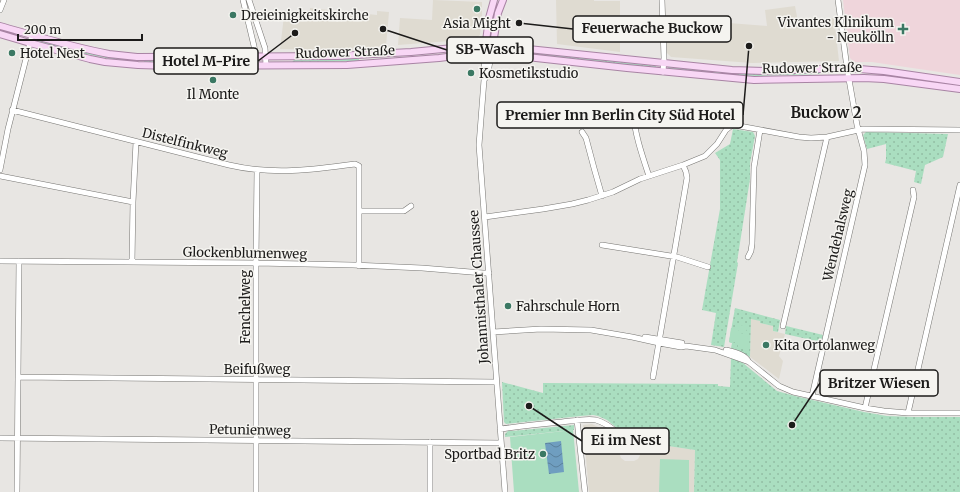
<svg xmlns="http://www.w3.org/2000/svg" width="960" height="492" font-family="Merriweather,serif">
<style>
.built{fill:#dfdbd1}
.medical{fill:#efd5db}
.green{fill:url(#green-dots)}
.pitch{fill:#aadec0}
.water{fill:url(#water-waves)}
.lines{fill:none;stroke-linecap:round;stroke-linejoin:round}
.minor-casing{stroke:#767572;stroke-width:6}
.major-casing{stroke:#a884a4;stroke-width:8}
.minor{stroke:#fff;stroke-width:5}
.major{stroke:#f8d7f5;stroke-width:6}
.poi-dot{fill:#3b7863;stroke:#f5f4f0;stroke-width:1.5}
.labels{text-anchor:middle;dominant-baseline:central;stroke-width:3;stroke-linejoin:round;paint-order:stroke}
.poi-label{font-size:13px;fill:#1c1b1a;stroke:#f5f4f0;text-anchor:start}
.street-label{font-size:13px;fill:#1c1b1a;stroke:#f5f4f0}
.quarter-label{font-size:15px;font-weight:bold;fill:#1c1b1a;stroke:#f5f4f0}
.leader{fill:none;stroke:#1c1b1a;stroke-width:1.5}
.callout-dot{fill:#1c1b1a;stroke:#f5f4f0;stroke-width:1.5}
.callout{fill:#f5f4f0;stroke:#1c1b1a;stroke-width:1.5}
.callout-label{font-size:14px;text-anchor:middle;font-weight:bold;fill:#1c1b1a}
</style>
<defs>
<pattern id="green-dots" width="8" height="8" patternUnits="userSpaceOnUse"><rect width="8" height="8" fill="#aadec0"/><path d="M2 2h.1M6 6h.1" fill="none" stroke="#92bea4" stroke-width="1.8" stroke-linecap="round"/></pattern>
<pattern id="water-waves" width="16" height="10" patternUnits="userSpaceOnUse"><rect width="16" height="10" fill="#6f9ec0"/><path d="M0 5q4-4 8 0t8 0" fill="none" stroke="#5a809b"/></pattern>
</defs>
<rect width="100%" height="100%" fill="#e8e6e3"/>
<path class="built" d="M433 0 482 2V18L480 35 476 39 398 45 400 18 432 20Z
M556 0H594V1H620V52L557 44Z
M795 6 798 22 834 18 839 61 752 63 671 57 667 53 666 19 702 17 703 21 767 26 765 10Z
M310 8 377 15V11L389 12 386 46 332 50 280 49 284 16 309 18Z
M751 318 760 321V323L774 326 773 331 785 334 779 356 783 361 779 379 750 357Z
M592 424 602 429 608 433 614 439 617 446 621 458 625 461H634L638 459 640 455 641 442 695 450 694 492H589L583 425Z"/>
<path class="medical" d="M843 0H960V75L892 65 872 62H854L850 58Z"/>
<path class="green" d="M34 39 132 59 133 61 132 62C99 58 67 50 36 41L34 40Z
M531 52 656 66V68L532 55 530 54Z
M343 59H359V61L293 62H292L294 60Z
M144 60H218L219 61 216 63H144Z
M668 67 758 74 819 72 820 73 819 74 758 76 732 75 671 69H668Z
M733 129 753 132 755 136 750 163V179L737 262 738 263 724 347 711 345 716 313 702 310 720 209V160L715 153 730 144Z
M866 132 948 134 943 157 925 165 921 184 914 182 916 171 885 163 886 159V144L867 149 863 135Z
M735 308 780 320 778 332 773 331V326L760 323V321L751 319 750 357 740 351 731 348 732 343 729 342Z
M786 326 823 335 821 342 785 334Z
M731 358 743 363 777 391 795 396 864 412 887 416 913 417H960V492H694L695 450 641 442 642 435 623 433 607 420 598 416 593 415 581 416 506 424 504 422 502 382 543 393V383L718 384V386L730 387Z
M574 425V430H573L505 437V434L508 431H512Z"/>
<path class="pitch" d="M742 325 746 326 747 330 743 333 739 330 738 333 748 334 747 348H738V341L732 343 729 342 731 328 739 329 740 326Z
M573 430 579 492H514L510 437Z
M660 459 689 460V492H659Z"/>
<path class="water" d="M561 441 564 472 549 474 545 443Z"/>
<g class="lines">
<defs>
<path id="minor" d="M243 0 254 46 257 65
M249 0 265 48 266 65
M662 0 664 58 663 72
M0 10 4 0
M485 55 484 72V80L479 145 505 492
M485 79 488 73 491 55
M12 110 229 165C272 175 312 170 355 164L359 166V266
M633 112C635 135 642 155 649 176
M582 132 586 138 594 168 602 196
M0 170 8 129 32 35
M0 176 133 202
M359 211H404L411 206
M485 217 543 209 572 204 588 200 613 192 640 179 683 165 705 156 717 144 726 130 731 126 734 125 799 137 811 138 827 137 863 129 960 130
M602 245 677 257 708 267
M748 257 751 251 752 244 754 167 760 130
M0 261 256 263 353 265 422 268 483 273H489
M132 262 133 202 136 142
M783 326 827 137
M493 332 541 329 591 330 632 337 659 343 681 347 686 346 715 350 749 362
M645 337 682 343
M726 350C734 352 745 354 749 362L779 386 793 392 865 408 884 411 908 413H960
M18 377 496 382
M653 377 687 178 686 172 683 165
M812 396 865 165 864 151 857 125 847 68 838 0
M865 408 914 197 913 190
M908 413 960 185
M577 420 585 492
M500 429C521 426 541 424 562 422 572 421 587 418 596 420 609 424 622 435 629 447
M0 438 501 443
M17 492 19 261
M256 492V259L257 171
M430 492V442"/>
<path id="major" d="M0 26C36 36 72 47 109 54 118 55 128 56 137 57L337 56 411 52 475 46 528 49 732 70 767 71 847 68 884 71 960 82
M0 34 30 43 90 59 105 62 138 65 170 66 347 65 439 58 455 56 472 55H491L527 57 627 68 754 80 864 78 884 79 960 89
M485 49 489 18 494 0
M492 50 498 13 503 0"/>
</defs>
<use href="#minor" class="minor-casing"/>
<use href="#major" class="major-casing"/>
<use href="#minor" class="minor"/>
<use href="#major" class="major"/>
</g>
<g class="poi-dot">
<circle cx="477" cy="9" r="4"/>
<circle cx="233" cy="15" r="4"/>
<path d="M901 23h4v4h4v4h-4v4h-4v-4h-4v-4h4z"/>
<circle cx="12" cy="53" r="4"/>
<circle cx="471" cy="73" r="4"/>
<circle cx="213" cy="80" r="4"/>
<circle cx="508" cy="306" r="4"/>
<circle cx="766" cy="345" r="4"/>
<circle cx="543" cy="454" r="4"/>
</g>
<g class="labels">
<g class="poi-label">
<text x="241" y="15">Dreieinigkeitskirche</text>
<text x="894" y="22" text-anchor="end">Vivantes Klinikum<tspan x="894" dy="15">- Neukölln</tspan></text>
<text x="477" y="23" text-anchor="middle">Asia Might</text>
<text x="20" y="53">Hotel Nest</text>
<text x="479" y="73">Kosmetikstudio</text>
<text x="213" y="94" text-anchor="middle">Il Monte</text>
<text x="516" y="306">Fahrschule Horn</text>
<text x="774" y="345">Kita Ortolanweg</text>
<text x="535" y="454" text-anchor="end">Sportbad Britz</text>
</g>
<g class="street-label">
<text transform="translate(345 52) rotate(-2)">Rudower Straße</text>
<text transform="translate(812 68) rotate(-1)">Rudower Straße</text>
<text transform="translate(185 143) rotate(14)">Distelfinkweg</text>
<text transform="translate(838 235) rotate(-77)">Wendehalsweg</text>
<text transform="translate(245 253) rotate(1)">Glockenblumenweg</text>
<text transform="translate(479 287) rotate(-94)">Johannisthaler Chaussee</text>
<text transform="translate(245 307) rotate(-90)">Fenchelweg</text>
<text x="257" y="369">Beifußweg</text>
<text transform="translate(250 430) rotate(1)">Petunienweg</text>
</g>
<g class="quarter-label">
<text x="826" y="112">Buckow 2</text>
</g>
</g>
<path class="leader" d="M519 23L573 29M383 29L447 50M295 33L258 61M749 46L743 115M792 425L820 383M529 406L582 441"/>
<g class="callout-dot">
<circle cx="519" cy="23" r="4"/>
<circle cx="383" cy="29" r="4"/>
<circle cx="295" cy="33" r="4"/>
<circle cx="749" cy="46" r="4"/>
<circle cx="792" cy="425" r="4"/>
<circle cx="529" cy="406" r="4"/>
</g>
<g class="callout">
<rect x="573" y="16" width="158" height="26" rx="4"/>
<rect x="447" y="37" width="86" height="26" rx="4"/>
<rect x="154" y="48" width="104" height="26" rx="4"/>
<rect x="497" y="102" width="246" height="26" rx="4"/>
<rect x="820" y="370" width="118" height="26" rx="4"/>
<rect x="582" y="428" width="87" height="26" rx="4"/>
</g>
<g class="callout-label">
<text x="652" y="33">Feuerwache Buckow</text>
<text x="490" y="54">SB-Wasch</text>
<text x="206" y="66">Hotel M-Pire</text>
<text x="620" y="120">Premier Inn Berlin City Süd Hotel</text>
<text x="879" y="388">Britzer Wiesen</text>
<text x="626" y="445">Ei im Nest</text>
</g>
<path d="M18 34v6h124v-6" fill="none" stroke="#1c1b1a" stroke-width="2"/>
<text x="24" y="34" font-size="12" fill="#1c1b1a" stroke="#f5f4f0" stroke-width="3" paint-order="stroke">200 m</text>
</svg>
